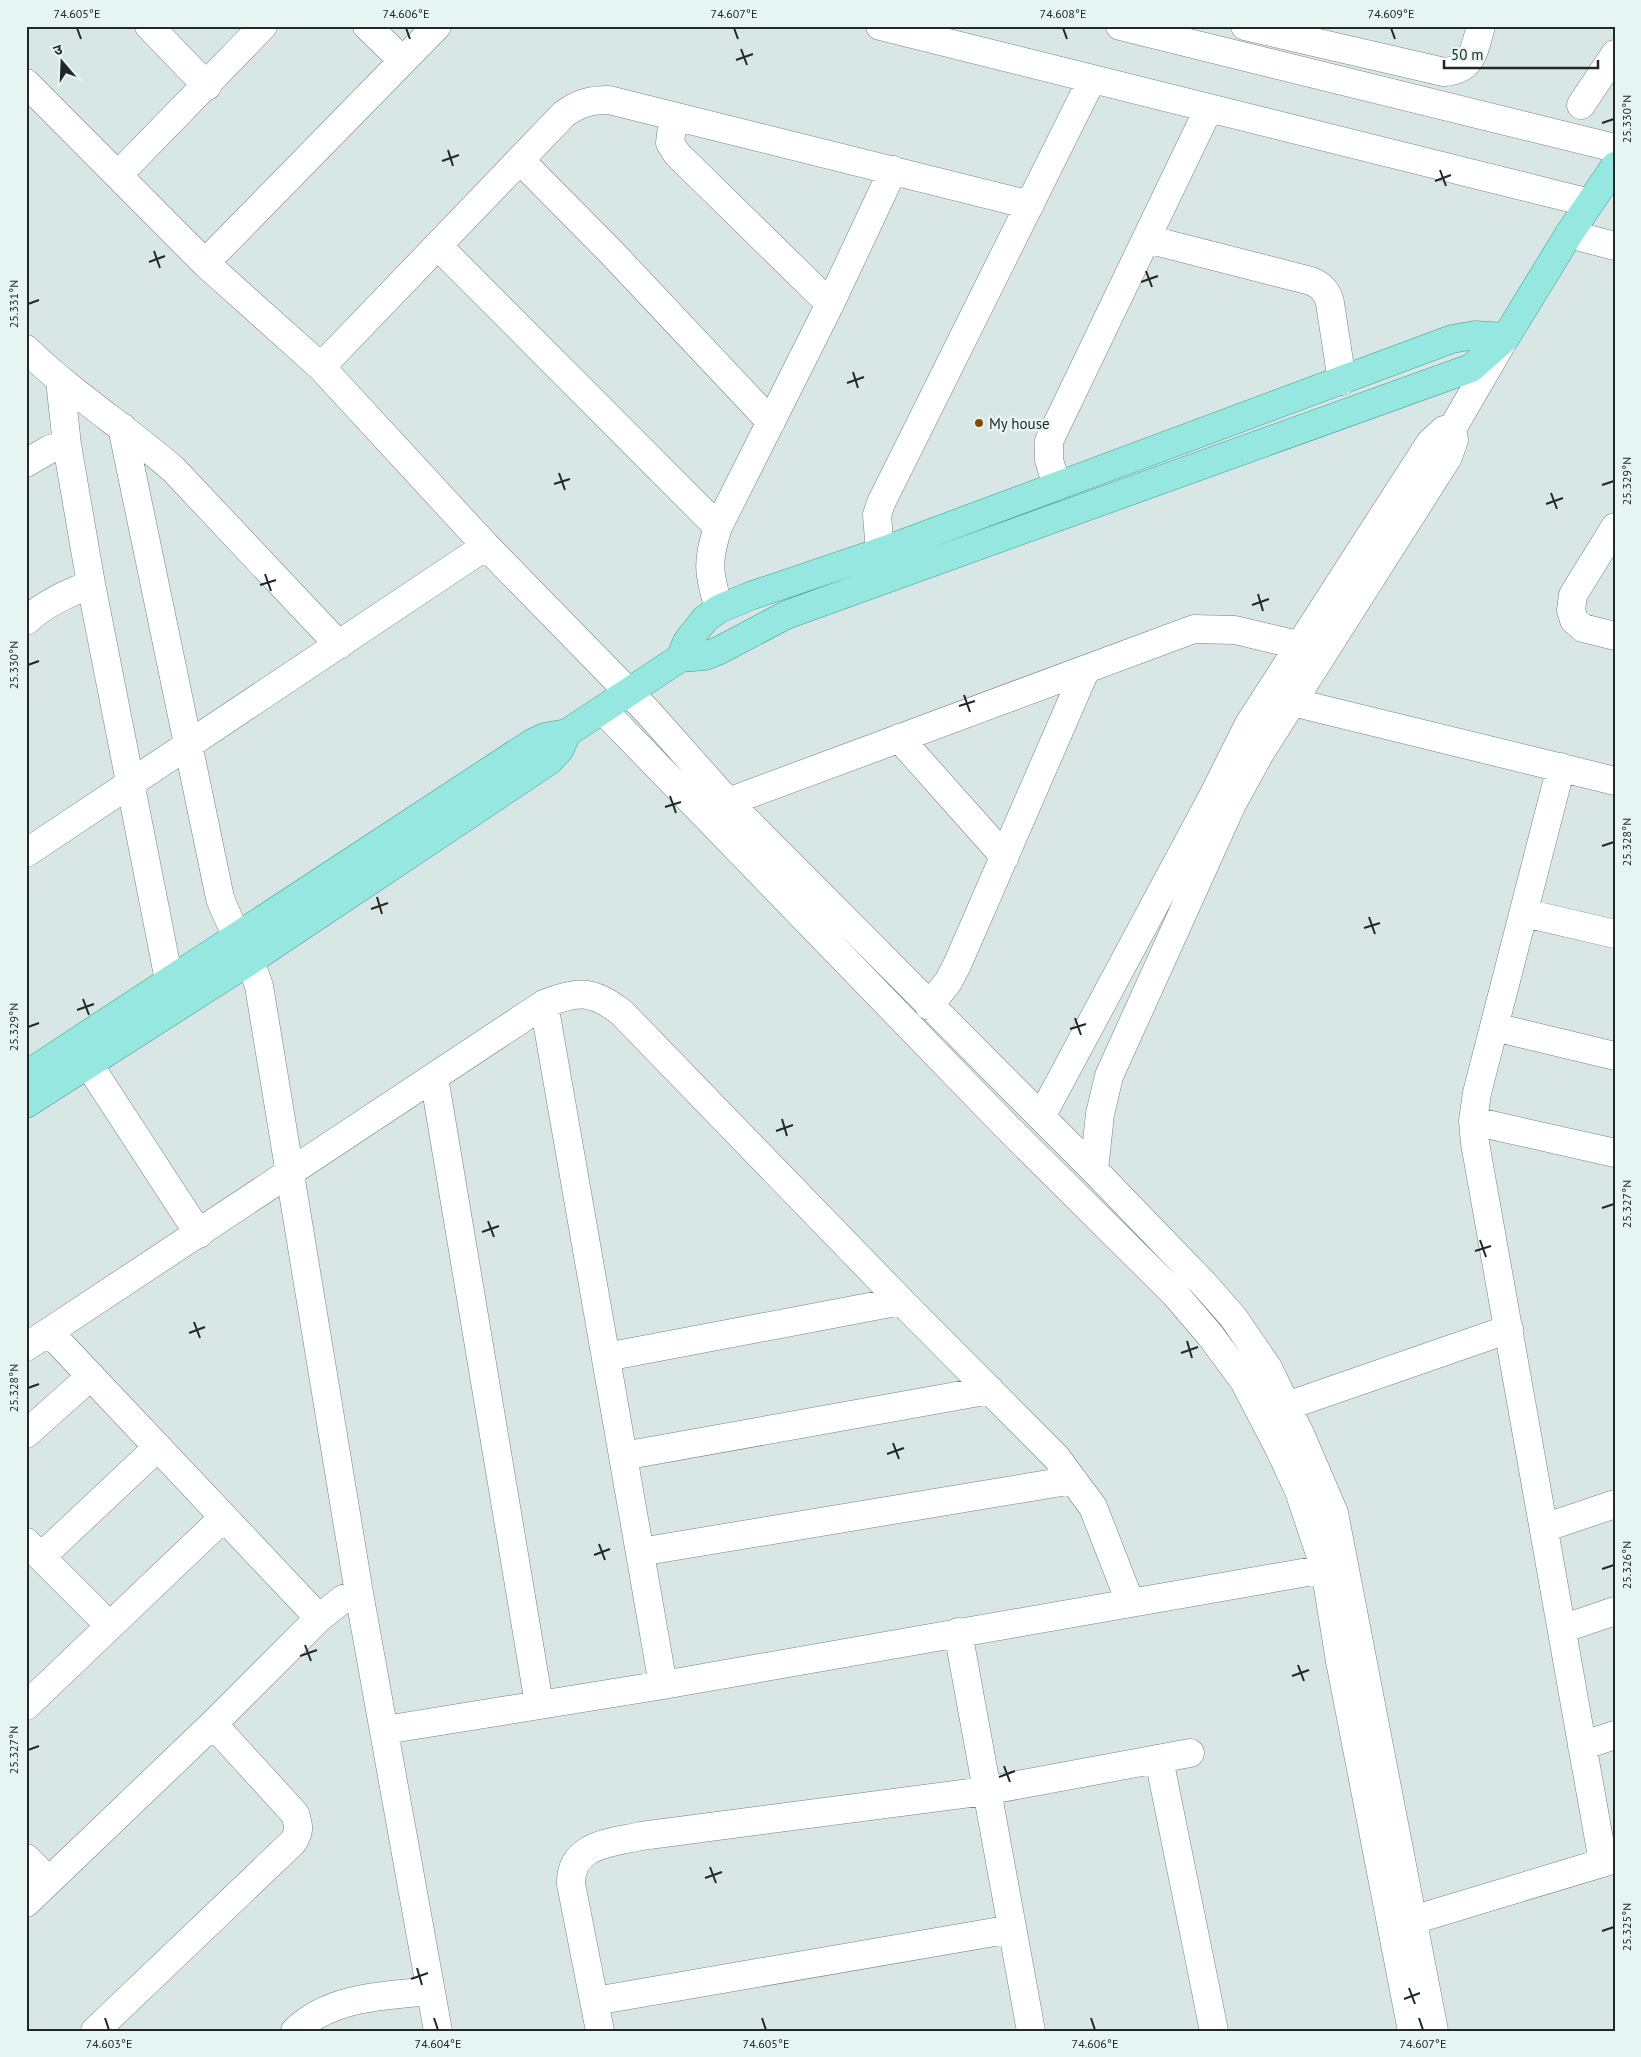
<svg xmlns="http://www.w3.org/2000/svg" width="1641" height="2057" font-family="'PT Sans','Noto Sans Devanagari',sans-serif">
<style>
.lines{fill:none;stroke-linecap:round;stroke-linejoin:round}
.minor-casing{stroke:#748280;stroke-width:29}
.major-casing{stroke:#3f9a90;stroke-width:29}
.minor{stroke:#fff;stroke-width:28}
.major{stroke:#95e7df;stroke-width:28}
.ticks{fill:none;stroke:#222827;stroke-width:2}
.poi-dot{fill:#854904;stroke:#e5f5f2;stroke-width:2}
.labels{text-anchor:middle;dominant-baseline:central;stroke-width:5;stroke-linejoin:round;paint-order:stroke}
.poi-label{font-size:15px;fill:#222827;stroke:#e5f5f2;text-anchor:start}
.neatline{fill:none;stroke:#222827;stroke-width:2}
.ticks-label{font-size:12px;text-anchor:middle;fill:#222827}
</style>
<rect width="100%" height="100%" fill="#d8e7e5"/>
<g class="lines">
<defs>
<path id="minor" d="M149 26 207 86
M367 26 403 61
M880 26 1590 203
M1120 26 1615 148
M1245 26 1444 72C1473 70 1474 50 1481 26
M26 83 205 263 321 367 486 546 648 712 728 802 1094 1170 1204 1284 1233 1317 1268 1368 1301 1436 1334 1513 1434 2031
M1581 105 1615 54
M673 117 670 143 677 154 830 304
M520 160 610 251 771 422
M118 175 263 26
M1569 234 1615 246
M1147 239 1311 281C1322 286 1327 291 1330 303L1342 381
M438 246 718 527
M205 263 437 26
M26 349C72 394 126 428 174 470L339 645
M321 367 564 114C579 103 590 100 609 100L1030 205
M60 380 67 445 91 584 169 980 178 1002
M122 427 220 898C231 929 249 954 259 986L359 1593 438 2031
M26 463 50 449 67 445
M1057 486 1049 460V441L1209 108
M1615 527 1573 595 1571 610 1574 620 1583 628 1615 636
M880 552 877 515 881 503 1092 79
M719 609C709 573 706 564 718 527L830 304 893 170
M26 621C45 603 67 594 91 584
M1292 702 1615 781
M603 710 1006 1126 1175 1294 1210 1335 1244 1381 1279 1448 1299 1491 1325 1569 1340 1661 1412 2031
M899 738 1005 857
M1561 767 1477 1093 1473 1121 1475 1143 1603 1862
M728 802 1194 629 1235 630 1298 645
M26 853 486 546
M1525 913 1615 934
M544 1004 663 1685
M929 1006 948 982 957 965 1086 669
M1494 1027 1615 1056
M76 1045 199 1234
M434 1077 539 1704
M1041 1117 1214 794 1249 724 1430 443 1444 430 1452 429
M1473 1121 1615 1153
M1094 1170 1100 1114 1109 1076 1232 804 1260 753 1448 457 1454 440 1452 429 1502 343
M49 1332 319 1618
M26 1347 544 1004C578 990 593 990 622 1013L901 1301 1056 1457 1093 1507 1130 1602
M606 1357 901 1301
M1287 1406 1509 1329
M26 1434 91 1376
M623 1456 990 1390
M1544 1528 1615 1504
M26 1542 110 1626
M640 1552 1073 1480
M41 1557 158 1447
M1562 1629 1615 1611
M958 1632 1031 2031
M26 1706 224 1517
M385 1730 663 1685 1342 1566
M1582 1746 1615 1735
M1159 1759 1214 2031
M26 1858 49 1881
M26 1903 213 1724 319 1618 343 1599 359 1593
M1413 1920 1615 1859
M595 2001 1012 1929
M95 2031 293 1842C300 1831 299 1826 295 1814L213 1724
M295 2031C331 1996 384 1996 430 1991
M600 2031 571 1884C570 1844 611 1843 641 1836L985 1791 1190 1753"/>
<path id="major" d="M680 658 687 642 705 619 719 609 750 596 880 552 1452 339 1475 335 1506 337
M26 1075 532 743 545 737 567 733 680 658 705 656 720 650 786 615 1471 368 1506 337 1569 234 1615 166
M26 1104 251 960 549 761 560 749 567 733"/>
</defs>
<use href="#minor" class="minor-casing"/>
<use href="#major" class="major-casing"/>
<use href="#minor" class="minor"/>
<use href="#major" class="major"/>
</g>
<path class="ticks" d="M77 28 81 39M406 28 410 39M734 28 738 39M1063 28 1067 39M1391 28 1395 39M741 49 747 65M736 60 753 54M1602 123 1614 119M448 150 453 166M442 161 459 155M1440 170 1446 186M1435 181 1451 175M154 251 160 268M149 262 165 256M1146 271 1152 287M1141 282 1158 276M28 304 39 300M853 372 858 388M847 383 864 377M559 473 565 490M554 484 570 479M1602 485 1614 481M1551 493 1557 509M1546 504 1563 498M265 574 271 591M260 585 276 580M1258 594 1263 611M1252 605 1269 599M28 665 39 661M964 695 970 712M959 706 975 701M670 796 676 813M665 807 681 802M1602 846 1614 842M377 897 382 914M371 909 388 903M1369 917 1375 934M1364 928 1380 923M83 999 89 1015M77 1010 94 1004M1075 1018 1081 1035M28 1027 39 1023M1070 1029 1086 1024M782 1119 787 1136M776 1131 793 1125M1602 1208 1614 1204M488 1221 494 1237M482 1232 499 1226M1480 1240 1486 1257M1475 1251 1491 1246M194 1322 200 1338M189 1333 205 1327M1187 1341 1192 1358M1181 1353 1198 1347M28 1388 39 1384M893 1443 899 1459M887 1454 904 1448M599 1544 605 1560M594 1555 610 1549M1602 1569 1614 1565M305 1645 311 1661M300 1656 317 1650M1298 1665 1304 1681M1292 1676 1309 1670M28 1750 39 1746M1004 1766 1010 1782M999 1777 1015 1771M710 1867 716 1883M705 1878 722 1872M1602 1931 1614 1927M417 1968 422 1985M411 1979 428 1973M1409 1988 1415 2004M1404 1999 1420 1993M105 2018 109 2030M434 2018 438 2030M762 2018 766 2030M1091 2018 1095 2030M1419 2018 1423 2030"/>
<circle class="poi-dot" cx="979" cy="423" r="5"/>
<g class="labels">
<g class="poi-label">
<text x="989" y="423">My house</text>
</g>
</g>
<rect width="1641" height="2057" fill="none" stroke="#e5f5f2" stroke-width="55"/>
<g transform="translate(62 62) rotate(341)" stroke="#e5f5f2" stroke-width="4" paint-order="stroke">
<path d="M0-4L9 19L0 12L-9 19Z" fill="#222827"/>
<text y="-8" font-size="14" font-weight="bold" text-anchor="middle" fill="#222827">उ</text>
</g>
<path d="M1444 60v8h154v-8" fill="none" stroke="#222827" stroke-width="2.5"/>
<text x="1451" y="60" font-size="15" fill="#222827" stroke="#e5f5f2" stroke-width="4" paint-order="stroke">50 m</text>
<rect x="28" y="28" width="1586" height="2002" class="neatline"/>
<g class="ticks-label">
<text x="77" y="18">74.605°E</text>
<text x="406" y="18">74.606°E</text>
<text x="734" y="18">74.607°E</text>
<text x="1063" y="18">74.608°E</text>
<text x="1391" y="18">74.609°E</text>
<text transform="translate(1627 119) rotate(-90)" y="4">25.330°N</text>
<text transform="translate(14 304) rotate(-90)" y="4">25.331°N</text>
<text transform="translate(1627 481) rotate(-90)" y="4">25.329°N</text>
<text transform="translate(14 665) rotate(-90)" y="4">25.330°N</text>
<text transform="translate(1627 842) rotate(-90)" y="4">25.328°N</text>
<text transform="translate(14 1027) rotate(-90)" y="4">25.329°N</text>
<text transform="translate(1627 1204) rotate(-90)" y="4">25.327°N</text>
<text transform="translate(14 1388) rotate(-90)" y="4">25.328°N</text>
<text transform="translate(1627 1565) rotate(-90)" y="4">25.326°N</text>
<text transform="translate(14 1750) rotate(-90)" y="4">25.327°N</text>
<text transform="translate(1627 1927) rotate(-90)" y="4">25.325°N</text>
<text x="109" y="2048">74.603°E</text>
<text x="438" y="2048">74.604°E</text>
<text x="766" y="2048">74.605°E</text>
<text x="1095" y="2048">74.606°E</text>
<text x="1423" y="2048">74.607°E</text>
</g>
</svg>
